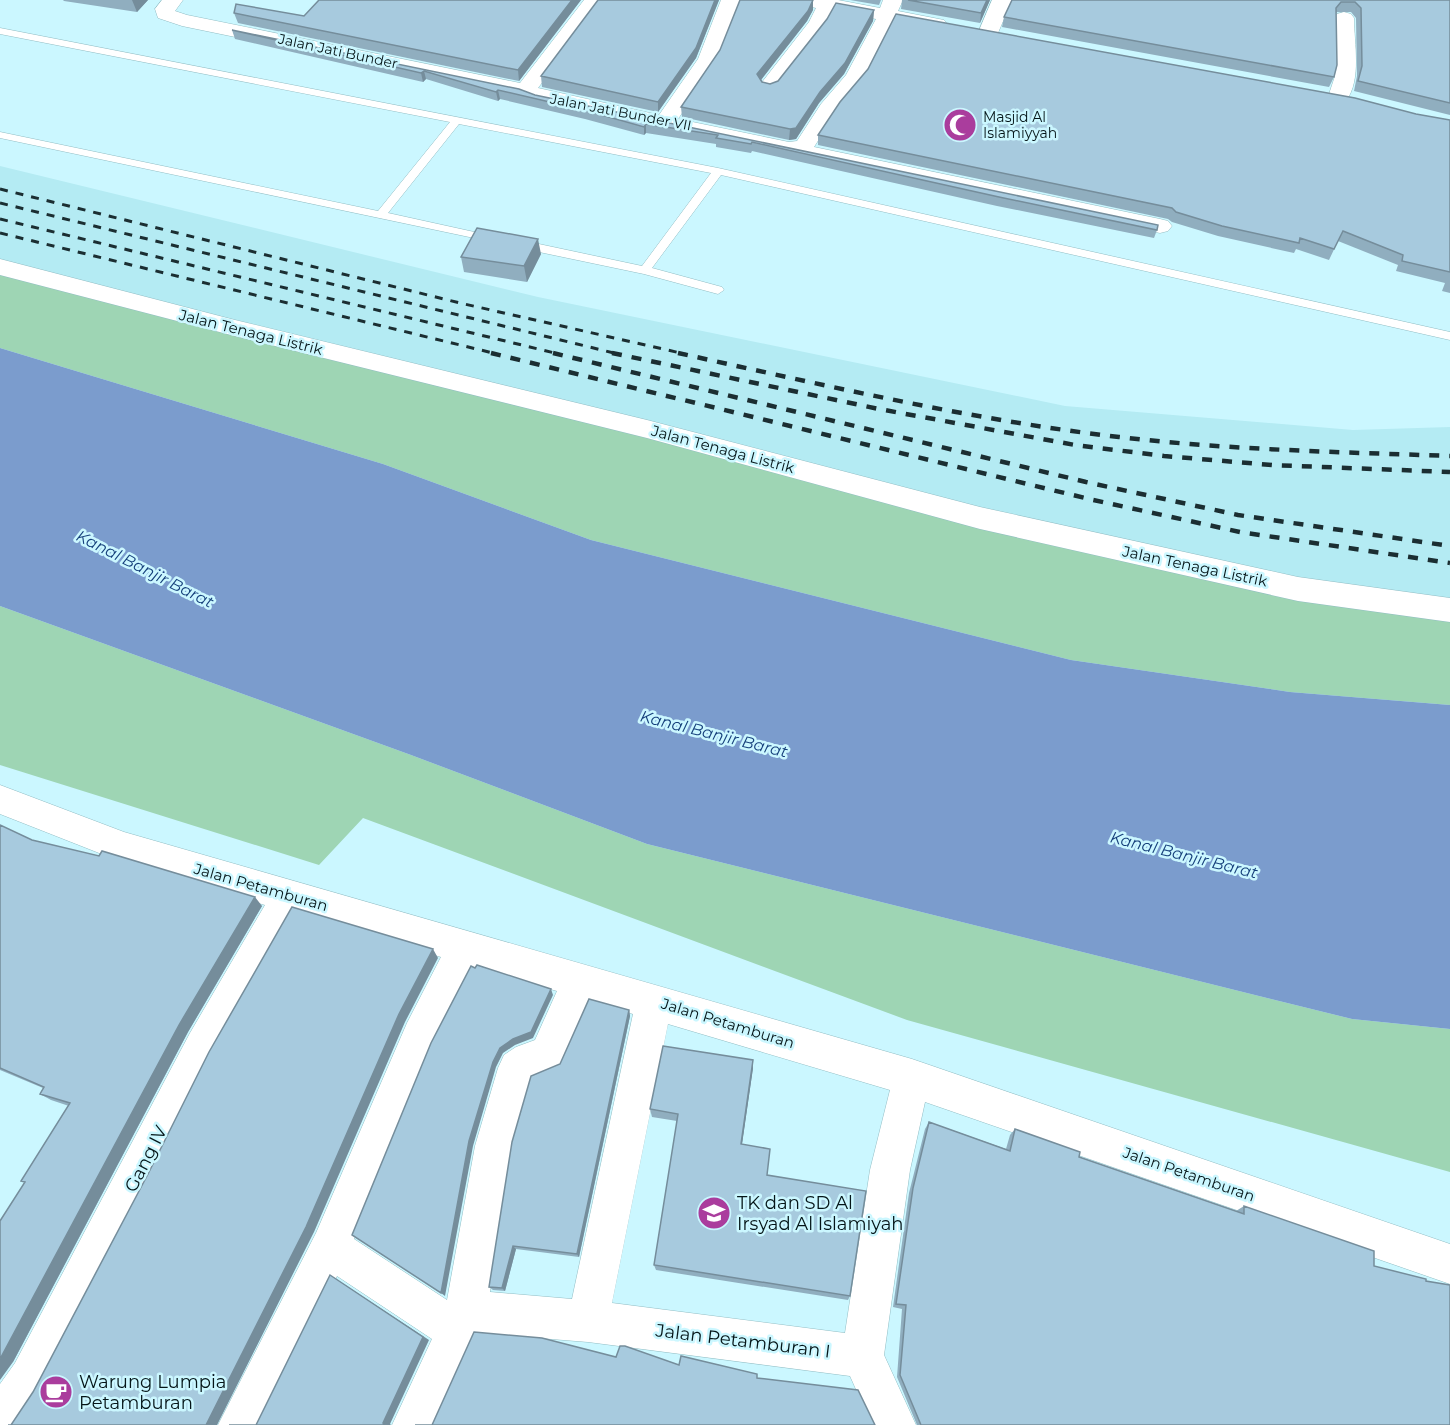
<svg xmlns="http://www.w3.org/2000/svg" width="1450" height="1425" font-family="Montserrat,sans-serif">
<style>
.built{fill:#b4ebf3}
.green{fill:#9ed5b4}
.water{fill:#7b9ccd}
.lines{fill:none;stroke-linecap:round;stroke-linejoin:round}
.service-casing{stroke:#92bdc4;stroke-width:1}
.minor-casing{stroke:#92bdc4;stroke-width:1}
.service{fill:#fff;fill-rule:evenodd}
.minor{fill:#fff;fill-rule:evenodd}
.rail-far1{stroke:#1b2e32;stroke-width:3;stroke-dasharray:8 8;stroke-linecap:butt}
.rail{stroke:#1b2e32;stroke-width:4.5;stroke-dasharray:10 10;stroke-linecap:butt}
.wall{fill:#90aebf}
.shaded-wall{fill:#758d9b}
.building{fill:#a7cade;stroke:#758d9b;stroke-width:1.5}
.labels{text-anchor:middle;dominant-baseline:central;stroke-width:5;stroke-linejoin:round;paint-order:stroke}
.far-street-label{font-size:14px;fill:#051518;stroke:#cbf7ff}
.far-poi-label{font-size:14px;fill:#051518;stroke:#cbf7ff;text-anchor:start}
.street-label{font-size:15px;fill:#051518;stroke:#cbf7ff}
.water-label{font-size:16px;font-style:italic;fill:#153f7b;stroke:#cbf7ff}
.near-street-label{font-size:18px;fill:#051518;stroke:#cbf7ff}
.near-poi-label{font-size:18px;fill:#051518;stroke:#cbf7ff;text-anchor:start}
</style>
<rect width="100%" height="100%" fill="#cbf7ff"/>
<path class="built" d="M0 166 538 297 1065 406 1353 430 1450 427V608L1262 583 0 268Z"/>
<path class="green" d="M0 268 1262 583 1450 608V705L1290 692 1071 660 591 540 383 464 0 348Z
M0 606 411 755 647 844 1352 1019 1450 1029V1172L907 1020 363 818 319 865 0 765Z"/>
<path class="water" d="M0 348 383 464 591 540 1071 660 1290 692 1450 705V1029L1352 1019 647 844 411 755 0 606Z"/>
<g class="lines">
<defs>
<path id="service" d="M0 28 718 168 1450 332V340L721 175 652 268 722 287 724 290 718 294 644 274 520 248 514 244 520 240 642 266 711 173 459 124 388 213 497 237 499 239 493 242 0 138V132L378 211 450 122 0 34Z"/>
<path id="minor" d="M162 0H183L175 11 187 15 520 83 584 0H604L538 88 659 115 698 59 721 0H741L718 59 678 119 789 142 797 141 821 104 846 75 876 19 834 11 825 28 776 90 769 92 762 90 759 86 809 22 816 8 799 4 796 0H838L880 8 883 0H903L898 11 944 20 947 24 944 28 937 30 894 22 865 78 837 111 814 147 1160 219 1168 221 1172 226 1168 231 1160 233 537 102 521 96 182 26 158 18 155 9Z
M992 0H1012L998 33 995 37H981L978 33Z
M1344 12 1351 14 1354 18C1354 44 1362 79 1346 101L1339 103 1332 101 1328 97 1335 76 1334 18 1337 14Z
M0 259 235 320 647 420 980 507 1298 577 1450 598V622L1298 601 980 529 647 438 235 336 0 275Z
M0 785 124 832 912 1059 1450 1244V1284L925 1102 910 1170 884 1355 916 1425H872L850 1376 588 1342 478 1333 436 1425H392L432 1339 337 1276 264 1425H218L316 1233 407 1023 441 957 298 914 216 1059 157 1179 45 1393 24 1425H0V1384L15 1363 190 1033 265 905 122 862 0 814ZM474 967 557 991 535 1040 516 1047 504 1055 498 1068 475 1146 447 1300 354 1239 433 1048ZM590 1001 633 1014 572 1299 490 1292 513 1146 532 1080 560 1068ZM668 1024 890 1090 870 1170 845 1333 612 1303Z"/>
</defs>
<use href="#service" class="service-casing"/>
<use href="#minor" class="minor-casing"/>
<use href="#service" class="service"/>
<use href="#minor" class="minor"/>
<path class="rail-far1" d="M0 189 460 303 685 354
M0 203 618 354
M0 219 559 354
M0 233 497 354"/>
<path class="rail" d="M491 353 1089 499 1240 532 1450 563
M553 353 1086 482 1238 515 1450 546
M612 353 879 409 1075 445 1164 456 1272 465 1450 472
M678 353C824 385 971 420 1119 437 1229 450 1340 452 1450 456"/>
</g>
<path class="wall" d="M63 0H148L137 12 64 1Z
M581 0 519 81 238 23 234 13 304 16Z
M598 0H719L696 58 658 112 542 87 541 76Z
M850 0H881L879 5Z
M902 0H990L980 23 901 9Z
M1012 0H1450V115L1354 91 1357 76 1356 18 1351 12H1337L1336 13 1334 77 1329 87 1002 27 1004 17Z
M813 10 807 21 761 80 762 82 770 84 778 81 874 10 873 21 844 74 819 103 796 139 789 140 682 117 681 107 720 50Z
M232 30 519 89 535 95 1157 230 1154 238 997 206 752 151 751 153 716 147V144L646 133 644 135 585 119 500 99 498 101 426 79 423 82 235 39Z
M1416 114 1450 120V293L1442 291 1445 283 1396 271 1398 265 1338 241 1329 260 1296 249 1294 253 1218 236 1172 222 1168 219 818 145V135Z
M541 254 527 282 464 272 461 257Z
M0 825 32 840 262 906 188 1032 13 1362 25 1183 69 1106 51 1100 40 1094 43 1088 0 1070Z
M629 1010 630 1016 579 1257 516 1249 505 1291 493 1290 489 1287 560 1064Z
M753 1068 742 1144 767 1175 850 1296 848 1300 656 1270 654 1265 677 1121 652 1117 650 1109Z
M929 1122 1006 1149 1010 1135 1015 1129 1079 1157 1236 1211 1244 1206 1374 1266 1426 1281 1450 1425H917L897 1377 902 1309 893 1307 909 1193 925 1129Z"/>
<path class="shaded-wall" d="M132 0H148L137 12Z
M572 0H581L519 81 518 70Z
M715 0H719L696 58 658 112V102Z
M813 0V10L807 21 757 85V74Z
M987 0H990L980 23 981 13Z
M874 10 873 21 844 74 819 103 796 139 789 140 790 129Z
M424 71 426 79 423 82 421 73Z
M498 90 500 99 498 101 496 92Z
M646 124V133L644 135V127Z
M538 239 541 254 527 282 524 266Z
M255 897 262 906 188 1032 13 1362 0 1380V1359L179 1025Z
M433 949 438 958 405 1022 314 1232 217 1425H206L399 1014Z
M551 989 553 995 533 1038 515 1045 503 1053 496 1067 473 1146 445 1296 441 1293 469 1141 493 1062 500 1048Z
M629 1010 630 1016 579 1257 577 1254Z
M753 1060V1068L741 1151V1144Z
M513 1246 516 1249 505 1291 502 1288Z
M330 1275 429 1340 390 1424 391 1425H384L383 1423Z"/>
<path class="building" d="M319 0H572L518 70 234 13 236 4 304 16Z
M598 0H715L696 48 658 102 541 76Z
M740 0H813L808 11 757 74 762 82 770 84 778 81 827 19 836 3 874 10 845 63 820 92 796 128 790 129 681 107 720 50Z
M908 0H987L981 13Z
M1012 0H1450V103L1358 81 1362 66 1361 8 1355 2H1341L1336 8 1337 65 1334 77 1004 17Z
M896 14 1355 98 1416 114 1450 120V272L1402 261 1403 255 1343 231 1334 249 1300 238 1299 243 1222 226 1176 212 1172 208 818 135 840 102 868 69Z
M232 30 519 89 535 95 1158 225 1157 230 999 197 752 142 751 144 716 138 718 135 646 124 644 127 584 110 498 90 496 92 424 71 421 73Z
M477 228 538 239 524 266 461 257Z
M0 825 32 840 99 856 102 851 255 897 179 1025 0 1359V1221L25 1182 21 1181 70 1103 40 1094 44 1087 0 1068Z
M292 907 433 949 399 1014 306 1227 206 1425H8H11L33 1392 148 1174 209 1052Z
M477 965 551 989 531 1032 513 1039 500 1048 493 1062 469 1141 441 1293 352 1235 431 1043 471 966 475 968Z
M589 999 629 1010 577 1254 513 1246 502 1288 489 1287 512 1142 531 1076 560 1064Z
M663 1046 753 1060 741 1144 770 1149 767 1175 866 1191 850 1296 654 1265 678 1114 650 1109Z
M929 1122 1010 1151 1015 1129 1080 1152 1079 1157 1244 1214V1206L1374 1251V1266L1426 1279V1281L1450 1285V1425H921L900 1375 906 1305 896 1304 913 1188Z
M330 1275 423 1337 383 1423 384 1425H229H256Z
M474 1332 542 1338 616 1357 620 1346H625L679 1365 681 1356 757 1374V1378L858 1390 875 1425H415H432Z"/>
<defs>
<symbol id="mosque-disc" viewBox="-11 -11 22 22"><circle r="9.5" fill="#aa3d9d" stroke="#cbf7ff"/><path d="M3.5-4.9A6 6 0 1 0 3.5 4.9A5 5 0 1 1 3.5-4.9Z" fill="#fff"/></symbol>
<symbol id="school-disc" viewBox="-11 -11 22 22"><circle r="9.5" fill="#aa3d9d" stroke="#cbf7ff"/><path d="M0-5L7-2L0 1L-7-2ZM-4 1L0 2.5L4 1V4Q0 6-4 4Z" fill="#fff"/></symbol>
<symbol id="cafe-disc" viewBox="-11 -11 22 22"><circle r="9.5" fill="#aa3d9d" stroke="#cbf7ff"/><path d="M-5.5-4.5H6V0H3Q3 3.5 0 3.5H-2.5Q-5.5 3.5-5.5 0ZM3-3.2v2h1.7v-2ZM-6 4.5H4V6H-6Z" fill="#fff"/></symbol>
</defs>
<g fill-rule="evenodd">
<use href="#mosque-disc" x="941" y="106" width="38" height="38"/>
<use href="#school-disc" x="695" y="1194" width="38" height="38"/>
<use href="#cafe-disc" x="37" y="1373" width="38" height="38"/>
</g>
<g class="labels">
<g class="far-street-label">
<text transform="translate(338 51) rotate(12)">Jalan Jati Bunder</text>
<text transform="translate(621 112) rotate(11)">Jalan Jati Bunder VII</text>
</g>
<g class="far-poi-label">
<text x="983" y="117">Masjid Al<tspan x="983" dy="16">Islamiyyah</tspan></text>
</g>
<g class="street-label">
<text transform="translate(251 332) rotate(14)">Jalan Tenaga Listrik</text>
<text transform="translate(723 449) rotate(15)">Jalan Tenaga Listrik</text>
<text transform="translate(1195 566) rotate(12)">Jalan Tenaga Listrik</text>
<text transform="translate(261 887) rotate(16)">Jalan Petamburan</text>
<text transform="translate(728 1023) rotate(17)">Jalan Petamburan</text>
<text transform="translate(1189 1174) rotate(19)">Jalan Petamburan</text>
</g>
<g class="water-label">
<text transform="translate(145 569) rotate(27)">Kanal Banjir Barat</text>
<text transform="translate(714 734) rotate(14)">Kanal Banjir Barat</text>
<text transform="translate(1184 855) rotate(14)">Kanal Banjir Barat</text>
</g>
<g class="near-street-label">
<text transform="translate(146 1159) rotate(-63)">Gang IV</text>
<text transform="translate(743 1341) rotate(7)">Jalan Petamburan I</text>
</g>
<g class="near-poi-label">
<text x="737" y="1203">TK dan SD Al<tspan x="737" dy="21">Irsyad Al Islamiyah</tspan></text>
<text x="79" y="1382">Warung Lumpia<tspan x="79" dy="21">Petamburan</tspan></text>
</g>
</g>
</svg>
